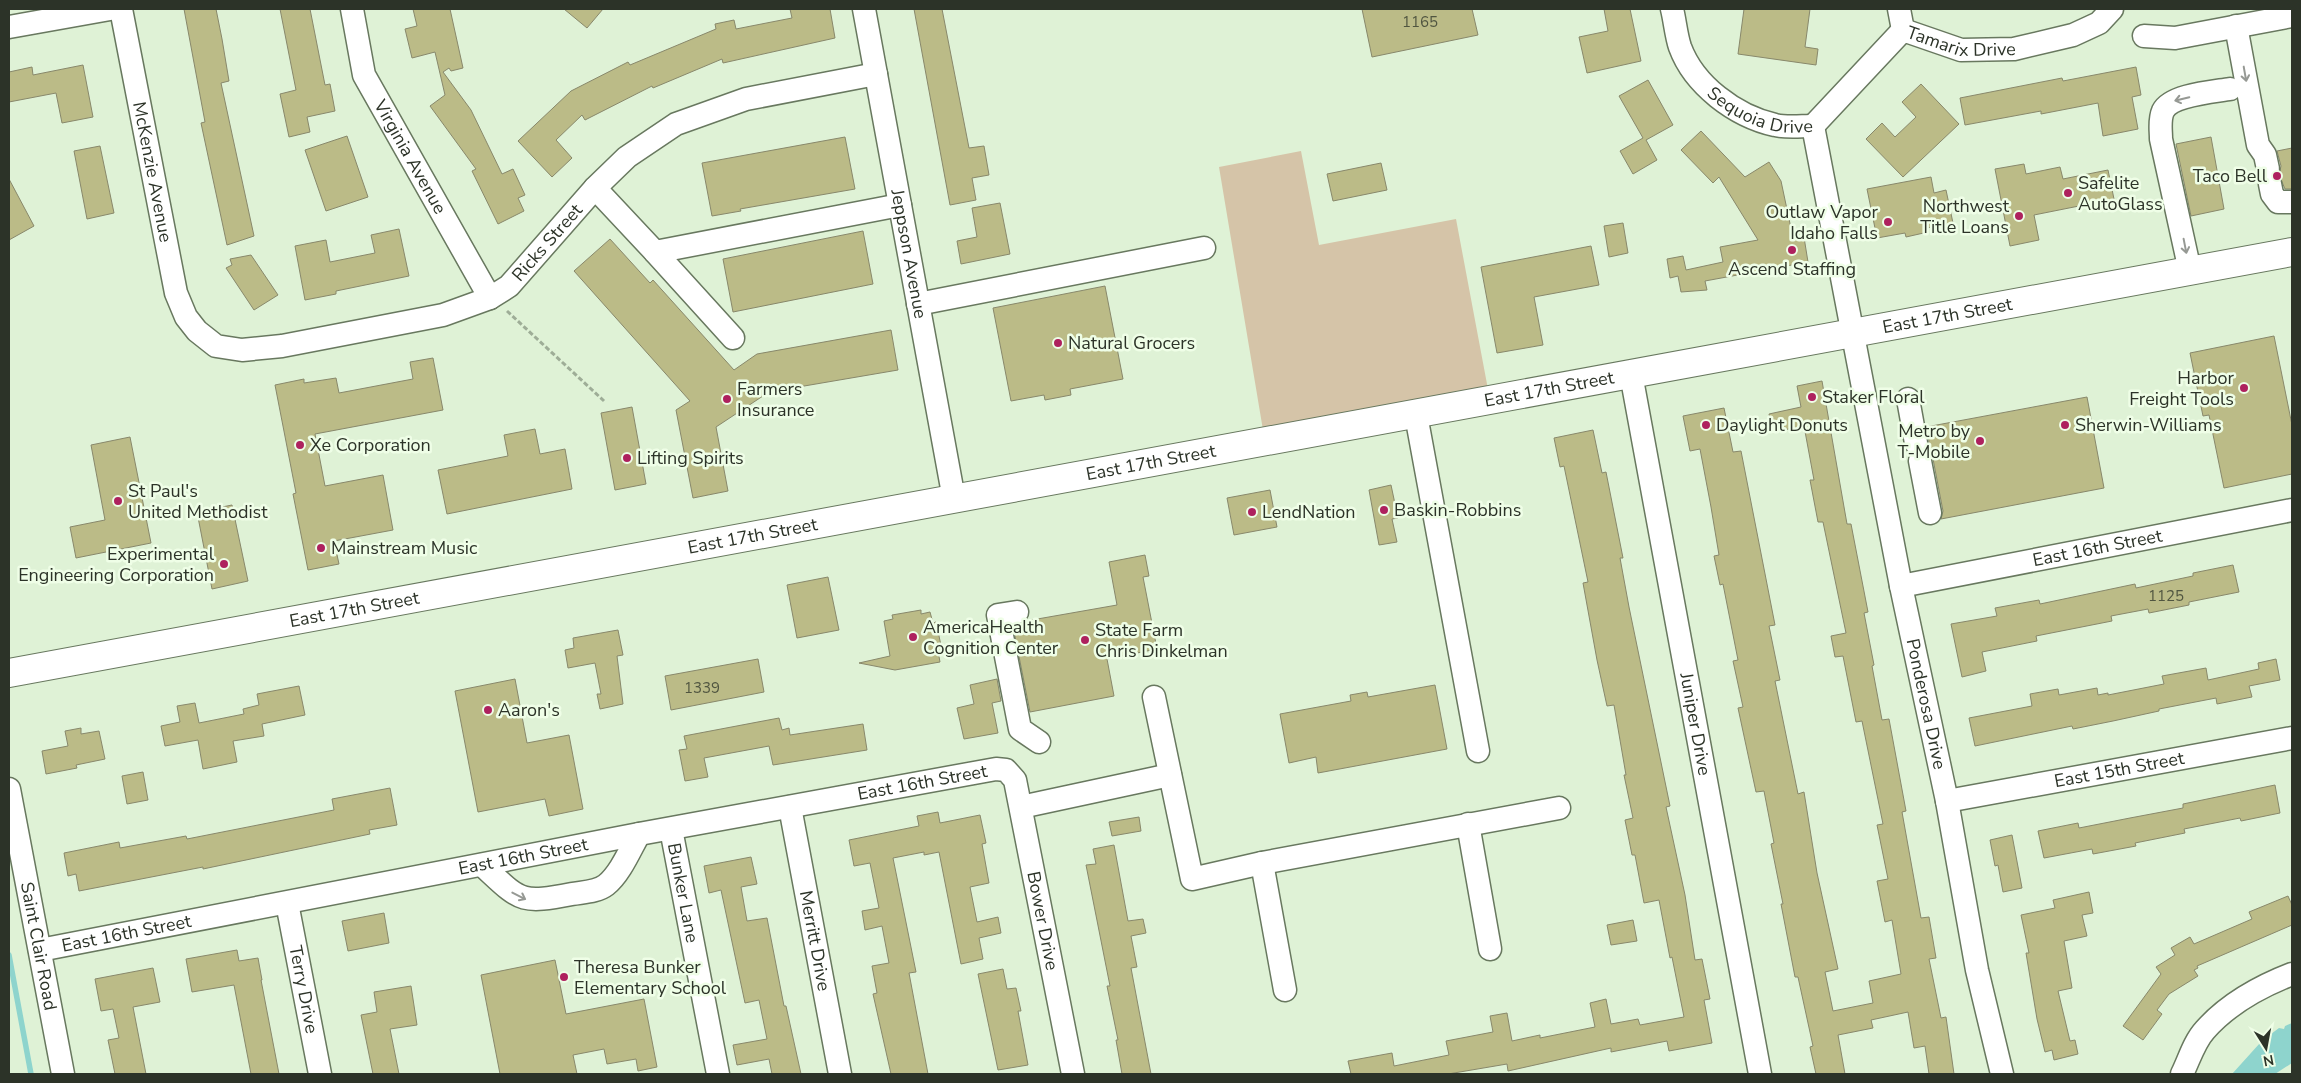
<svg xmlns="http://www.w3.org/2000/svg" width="2301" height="1083" font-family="'Nunito Sans',sans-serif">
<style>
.green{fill:#d5c4a8}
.water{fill:#8ed4cd}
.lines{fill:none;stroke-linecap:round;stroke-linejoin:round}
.stream{stroke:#8ed4cd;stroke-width:5.5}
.building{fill:#bbbb87;stroke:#88886b}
.minor-casing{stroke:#68785f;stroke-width:25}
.major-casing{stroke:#68785f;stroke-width:30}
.path{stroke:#9ead97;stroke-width:3;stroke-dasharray:5 2.5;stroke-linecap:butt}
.minor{stroke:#fff;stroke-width:22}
.major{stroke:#fff;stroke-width:28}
.oneway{stroke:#969994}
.poi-dot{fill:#ae215e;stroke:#effee7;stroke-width:2}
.labels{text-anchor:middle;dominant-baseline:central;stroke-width:5;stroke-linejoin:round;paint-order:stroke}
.number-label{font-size:15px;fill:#505540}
.street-label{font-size:18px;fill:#2c3328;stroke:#effee7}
.poi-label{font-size:18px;fill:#2c3328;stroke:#effee7;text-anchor:start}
</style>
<rect width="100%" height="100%" fill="#dff2d6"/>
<path class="green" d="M1301 151 1319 245 1456 219 1490 400 1265 442 1219 167Z"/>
<path class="water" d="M2292 1023V1063L2275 1074H2232L2260 1043V1040H2263L2265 1035 2271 1034 2279 1028 2284 1029 2285 1026Z"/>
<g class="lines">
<path class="stream" d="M9 955 31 1074"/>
</g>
<path class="building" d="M184 9H216L222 39 229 81 221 83 254 236 227 245 201 123 205 122Z
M280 9H310L325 85 330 84 335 111 307 117 310 132 289 137 280 94 296 90Z
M413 9H450L463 68 451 71 449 68 443 72 471 110 502 174 513 169 525 195 518 198 524 211 498 224 472 171 476 169 430 106 445 95 435 52 412 58 405 29 417 26Z
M564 9H603L587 28Z
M790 9H830L835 38 723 63 722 59 653 88 652 86 585 120 582 115 556 140 572 158 552 177 518 141 571 91 628 62 630 65 716 29 715 24 734 20 736 29 792 18Z
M914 9H942L969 148 984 146 989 175 972 178 976 200 950 205Z
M1362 9H1472L1478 35 1372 57Z
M1604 9H1630L1641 61 1587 73 1579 37 1608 31Z
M1744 9H1810L1805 47 1818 49 1816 65 1738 54Z
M83 65 93 117 62 123 56 93 9 102V72L32 67 33 75Z
M2136 67 2141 95 2132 97 2138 129 2103 136 2098 103 2041 114V111L1965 125 1960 98 2062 78 2063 81Z
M1648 80 1673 125 1646 140 1657 160 1633 174 1620 151 1643 138 1619 96Z
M1921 84 1959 124 1903 177 1866 139 1882 123 1895 137 1916 117 1902 102Z
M1701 131 1745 177 1769 162 1781 181 1792 233 1803 231 1808 262 1705 281 1707 290 1681 292 1678 276 1670 278 1667 259 1683 256 1686 270 1723 262 1720 247 1758 240 1719 177 1713 183 1681 150Z
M347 136 368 197 326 211 305 150Z
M845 137 855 189 740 209 741 211 712 216 702 163Z
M2211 137 2224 209 2191 216 2176 144Z
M100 146 114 213 87 219 74 151Z
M2292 148V189H2285L2279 175 2281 166 2277 151Z
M1381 163 1387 190 1333 201 1327 174Z
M2024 164 2026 174 2060 167 2063 179 2108 170 2114 199 2034 215 2039 240 2010 246 1995 169Z
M1931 177 1934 193 1946 190 1953 223 1927 228 1928 232 1906 237 1905 233 1877 238 1867 189Z
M9 179 34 226 9 240Z
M1000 203 1010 254 961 264 957 241 977 237 972 208Z
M1623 223 1628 253 1609 257 1604 226Z
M399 229 409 276 336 291V294L305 300 295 246 326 240 330 262 375 253 371 235Z
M863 231 873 284 733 312 723 259Z
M610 239 650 283 653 280 734 370 757 354 891 330 898 370 769 392 716 427 728 491 693 498 676 410 690 401 574 271Z
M1591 246 1599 285 1534 297 1543 345 1497 353 1481 267Z
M251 255 278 295 254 310 226 268 232 265 230 259Z
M1105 286 1123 379 1070 389 1071 395 1045 400 1044 395 1011 401 993 308Z
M2274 336 2292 425V474L2224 488 2209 415 2203 416 2190 353Z
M433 358 443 410 315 434 325 486 383 475 393 530 334 541 339 564 308 570 293 494 296 493 275 385 304 379V383L336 378 339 393 413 379 410 362Z
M1822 381 1847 524H1851L1868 612 1864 613 1874 665 1872 666 1882 720 1889 719 1906 811 1902 812 1921 918 1929 917 1936 958 1929 959 1941 1018 1946 1017 1954 1074H1929L1925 1046 1914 1048 1908 1012 1871 1020 1873 1028 1838 1035 1845 1074H1816L1810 1047 1813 1046 1798 977H1795L1781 904H1783L1771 844 1774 843 1764 791 1756 792 1738 708 1743 707 1733 661 1738 660 1723 584 1720 585 1714 556 1719 555 1711 507 1700 449 1690 451 1683 416 1724 408 1733 452 1741 451 1775 625 1769 626 1780 680 1775 681 1798 794 1804 792 1817 873 1838 969 1825 972 1833 1011 1873 1003 1869 981 1901 974 1892 920 1885 922 1877 881 1888 879 1877 825 1883 824 1862 721 1856 722 1843 656 1835 657 1831 636 1846 633 1823 522H1818L1810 480H1814L1804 426 1773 432 1769 414 1801 407 1797 386Z
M2087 397 2104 488 1941 519 1943 511 1933 459 1927 450 1929 441 1926 427Z
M632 407 646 484 615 490 601 413Z
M535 429 540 454 565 449 572 489 447 514 438 470 508 456 504 435Z
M1593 430 1602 473 1606 472 1623 558H1620L1629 607 1670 806 1666 807 1685 895 1695 960 1702 959 1710 999 1704 1000 1712 1043 1669 1051 1667 1041 1611 1052V1048L1508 1071 1507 1064 1448 1074H1351L1348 1061 1392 1053 1394 1066 1449 1055 1446 1041 1493 1032 1490 1016 1507 1013 1512 1041 1540 1035V1038L1595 1027 1590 1003 1606 999 1611 1024 1638 1019 1640 1025 1684 1017 1672 957 1670 958 1659 900 1644 903 1635 855H1632L1625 820 1633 818 1624 775H1626L1614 705 1607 706 1597 660 1583 583 1588 582 1564 466 1560 467 1554 438Z
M130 437 151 543 76 558 70 527 105 520 91 445Z
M1391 485 1398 518 1392 519 1397 542 1379 545 1369 490Z
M1270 490 1277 527 1234 535 1227 498Z
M232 505 248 581 212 589 197 512Z
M1145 555 1149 576 1143 577 1157 649 1107 659 1114 696 1030 712 1013 626 1026 621 1117 605 1109 562Z
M2233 565 2239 592 2189 602V605L2149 613 2148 609 2111 616 2112 621 2036 636 2037 641 1982 652 1986 671 1962 677 1951 624 1997 616 1995 608 2039 600 2040 604 2135 584 2136 588 2193 576V573Z
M828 577 839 630 797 638 787 585Z
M921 610V614L930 612 933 623 936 622 942 650 938 651 940 662 895 670 859 663 890 656 884 621 893 619 892 615Z
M618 630 623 655 617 656 623 704 600 709 597 694H601L595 663 568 668 565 650 574 648 573 638Z
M758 659 764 692 671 710 665 676Z
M2276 659 2280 680 2249 686 2252 697 2217 704 2216 698 2159 709V711L2113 721 2073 729 2072 726 1975 746 1969 718 2032 706 2030 694 2058 689 2059 695 2097 688 2098 695 2108 693V695L2164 684 2162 676 2206 668 2208 680 2259 669 2258 663Z
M515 679 527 743 569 735 583 809 549 816 545 799 478 812 455 691Z
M997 679 1001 701 992 703 998 733 964 739 957 708 974 704 970 685Z
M1435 685 1447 749 1318 773 1316 757 1289 763 1280 714 1351 701 1350 695 1367 692 1368 697Z
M299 686 305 715 262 724 264 736 233 741 237 762 203 769 198 740 165 746 161 726 180 722 177 706 195 703 199 723 244 714 243 709 259 705 257 694Z
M779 718 782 730 789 728 790 735 863 724 867 750 773 765 769 746 704 758 708 777 685 781 679 750 687 749 684 736Z
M81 728V734L99 731 105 759 76 765 77 768 46 774 42 751 68 746 65 731Z
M143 772 148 800 127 804 122 776Z
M2275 785 2280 813 2241 821 2240 818 2184 829 2185 833 2135 843 2136 846 2093 854 2092 849 2044 858 2038 831 2078 823 2079 828 2130 818 2183 808V804Z
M390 788 397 825 369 830 370 834 203 869V867L79 891 76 874 68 876 64 853 119 842 120 848 186 836 187 839 334 810 332 799Z
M938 812 940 823 980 815 986 843 982 844 989 883 970 887 977 922 998 917 1001 933 979 938 983 959 961 964 939 852 924 855V852L893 858 916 972 909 973 928 1074H891L873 994 877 993 872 966 889 963 882 926 865 930 862 911 879 908 870 863 854 866 849 840 919 826 917 816Z
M1139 817 1141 831 1112 836 1109 822Z
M2012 835 2022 888 2003 892 1998 865 1995 866 1990 840Z
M1114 845 1128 921 1143 919 1146 933 1131 936 1137 967 1131 968 1151 1074H1122L1116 1040H1118L1107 986H1110L1086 865 1096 864 1093 849Z
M751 857 757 884 741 887 747 921 767 918 784 1006H786L801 1074H772L769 1059 737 1065 733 1045 767 1039 759 1000 745 1003 721 890 709 893 704 866Z
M2089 892 2093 913 2082 915 2087 936 2064 941 2072 988 2058 991 2070 1041 2075 1040 2078 1054 2054 1060 2052 1050 2045 1052 2037 1019 2026 953H2029L2021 915 2055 908 2053 900Z
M2288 896 2292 905V925L2197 966 2198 968 2194 970 2198 976 2169 994 2157 1010 2162 1014 2143 1040 2123 1026 2161 974 2156 967 2175 955 2171 948 2190 937 2194 944 2252 919 2249 912Z
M384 913 389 943 348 951 342 921Z
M1633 920 1637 941 1611 945 1607 925Z
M237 950 239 961 258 958 262 980H261L279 1074H251L234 985 192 992 186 959Z
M555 960 566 1014 644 999 657 1067 638 1071 636 1059 607 1064 604 1049 573 1055 577 1074H500L481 975Z
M153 968 160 1002 133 1007 146 1074H115L108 1040 119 1038 113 1009 101 1011 95 979Z
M1003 969 1007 989 1016 988 1021 1011H1018L1028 1065 998 1070 978 974Z
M411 986 417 1025 390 1029 399 1074H373L361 1015 377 1012 374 992Z"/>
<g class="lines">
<defs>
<g id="minor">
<path id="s1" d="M121 9 176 293 186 317 197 331 216 346 242 350 282 346 443 315 490 298 509 286 595 188 627 157 676 124 746 99 876 74"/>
<path id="s2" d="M352 9 364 75 490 298"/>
<path id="s3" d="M864 9 954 499"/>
<path id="s4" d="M1672 9C1675 21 1676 35 1680 47 1694 85 1735 116 1775 125 1786 128 1801 126 1813 126"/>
<path d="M1899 9 1903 30"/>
<path d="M2236 26 2258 145 2265 155 2268 169"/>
<path d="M9 27 110 9"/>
<path d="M2144 36 2175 38 2292 16"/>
<path id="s5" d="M1813 126 1901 586 1947 801 1977 970 2002 1074"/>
<path id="s6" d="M1813 126 1903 30 1961 50 2014 49 2073 35 2099 23 2112 9"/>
<path d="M2270 184 2272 194 2278 202H2292"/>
<path d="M595 188 655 252 900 205"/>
<path d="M655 252 733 338"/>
<path d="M2190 271 2161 139C2161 130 2159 120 2163 111 2171 95 2212 92 2230 89"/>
<path d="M918 304 1204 248"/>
<path id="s7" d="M1631 374 1760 1074"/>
<path d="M1908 399 1916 443"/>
<path d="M1416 415 1478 751"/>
<path d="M1920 461 1930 513"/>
<path id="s8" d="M1901 586 2292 510"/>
<path d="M1017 612 998 615 1020 729 1039 742"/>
<path d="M1154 697 1192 879 1262 863 1559 808"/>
<path id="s9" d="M9 789 63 1074"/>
<path id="s10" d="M1947 801 2292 738"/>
<path id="s11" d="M790 807 840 1074"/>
<path d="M1021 807 1170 775"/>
<path d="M1468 824 1490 949"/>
<path id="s12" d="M671 829 718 1074"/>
<path d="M1262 863 1285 990"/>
<path d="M482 865C521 901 519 904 572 894 583 892 597 892 606 885 620 874 630 850 639 834"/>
<path id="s13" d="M287 903 320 1074"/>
<path id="s14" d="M40 950 639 834 996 769 1006 770 1015 780 1073 1074"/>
<path d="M2182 1074C2189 1060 2194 1042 2205 1030 2228 1004 2261 986 2292 974"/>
</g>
<g id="major">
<path id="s15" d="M9 673 2292 252"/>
</g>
</defs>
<use href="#minor" class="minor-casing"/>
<use href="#major" class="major-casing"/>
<path class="path" d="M507 311 604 401"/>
<use href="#minor" class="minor"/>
<use href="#major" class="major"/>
</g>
<defs><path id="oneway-shaft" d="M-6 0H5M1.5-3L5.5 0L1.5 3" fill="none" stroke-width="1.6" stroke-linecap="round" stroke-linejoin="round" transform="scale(1.25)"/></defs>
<g class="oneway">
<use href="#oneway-shaft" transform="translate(2245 74) rotate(80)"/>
<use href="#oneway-shaft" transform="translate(2182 99) rotate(167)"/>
<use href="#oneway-shaft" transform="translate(2185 246) rotate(79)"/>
<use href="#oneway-shaft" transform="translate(519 896) rotate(27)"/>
</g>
<g class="poi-dot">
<circle cx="2277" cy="176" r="5"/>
<circle cx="2068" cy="193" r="5"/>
<circle cx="2019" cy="216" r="5"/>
<circle cx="1888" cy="222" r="5"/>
<circle cx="1792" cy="250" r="5"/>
<circle cx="1058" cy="343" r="5"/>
<circle cx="2244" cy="388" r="5"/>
<circle cx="1812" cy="397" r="5"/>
<circle cx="727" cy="399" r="5"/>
<circle cx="1706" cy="425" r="5"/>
<circle cx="2065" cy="425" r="5"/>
<circle cx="1980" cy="441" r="5"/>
<circle cx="300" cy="445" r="5"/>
<circle cx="627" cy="458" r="5"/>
<circle cx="118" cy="501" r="5"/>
<circle cx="1384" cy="510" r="5"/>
<circle cx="1252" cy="512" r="5"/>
<circle cx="321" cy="548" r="5"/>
<circle cx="224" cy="564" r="5"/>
<circle cx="913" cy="637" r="5"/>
<circle cx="1085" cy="640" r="5"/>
<circle cx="488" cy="710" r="5"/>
<circle cx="564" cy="977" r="5"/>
</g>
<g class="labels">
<g class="number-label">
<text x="1420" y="22">1165</text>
<text x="2166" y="596">1125</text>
<text x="702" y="688">1339</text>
</g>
<g class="street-label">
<text stroke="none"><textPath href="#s6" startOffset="192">Tamarix Drive</textPath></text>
<text stroke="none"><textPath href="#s4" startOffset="148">Sequoia Drive</textPath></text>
<text stroke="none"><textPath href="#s2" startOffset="161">Virginia Avenue</textPath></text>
<text stroke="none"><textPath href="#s1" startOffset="166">McKenzie Avenue</textPath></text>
<text stroke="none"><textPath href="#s1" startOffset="718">Ricks Street</textPath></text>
<text stroke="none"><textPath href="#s3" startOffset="249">Jeppson Avenue</textPath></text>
<text stroke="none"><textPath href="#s15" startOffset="1971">East 17th Street</textPath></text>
<text stroke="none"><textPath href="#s15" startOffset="1566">East 17th Street</textPath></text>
<text stroke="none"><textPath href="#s15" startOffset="1161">East 17th Street</textPath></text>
<text stroke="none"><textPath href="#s15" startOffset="756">East 17th Street</textPath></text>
<text stroke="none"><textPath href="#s8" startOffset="200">East 16th Street</textPath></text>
<text stroke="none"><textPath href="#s15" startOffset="351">East 17th Street</textPath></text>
<text stroke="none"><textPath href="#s5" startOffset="589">Ponderosa Drive</textPath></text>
<text stroke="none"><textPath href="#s7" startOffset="356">Juniper Drive</textPath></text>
<text stroke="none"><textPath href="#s10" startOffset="175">East 15th Street</textPath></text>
<text stroke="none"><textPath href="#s14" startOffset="898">East 16th Street</textPath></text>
<text stroke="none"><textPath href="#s14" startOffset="492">East 16th Street</textPath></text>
<text stroke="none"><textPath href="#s12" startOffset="65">Bunker Lane</textPath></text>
<text stroke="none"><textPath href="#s14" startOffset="1140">Bower Drive</textPath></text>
<text stroke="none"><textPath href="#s14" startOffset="88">East 16th Street</textPath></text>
<text stroke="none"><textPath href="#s11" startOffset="136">Merritt Drive</textPath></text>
<text stroke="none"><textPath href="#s9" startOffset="160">Saint Clair Road</textPath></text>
<text stroke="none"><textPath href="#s13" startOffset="88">Terry Drive</textPath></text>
</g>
<g class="poi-label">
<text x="2267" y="176" text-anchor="end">Taco Bell</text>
<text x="2078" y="183">Safelite<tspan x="2078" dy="21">AutoGlass</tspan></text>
<text x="2009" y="206" text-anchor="end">Northwest<tspan x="2009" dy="21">Title Loans</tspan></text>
<text x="1878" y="212" text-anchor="end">Outlaw Vapor<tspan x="1878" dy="21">Idaho Falls</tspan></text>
<text x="1792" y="269" text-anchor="middle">Ascend Staffing</text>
<text x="1068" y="343">Natural Grocers</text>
<text x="2234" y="378" text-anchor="end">Harbor<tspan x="2234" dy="21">Freight Tools</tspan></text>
<text x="737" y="389">Farmers<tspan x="737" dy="21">Insurance</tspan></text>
<text x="1822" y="397">Staker Floral</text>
<text x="1716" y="425">Daylight Donuts</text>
<text x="2075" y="425">Sherwin-Williams</text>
<text x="1970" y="431" text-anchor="end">Metro by<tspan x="1970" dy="21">T-Mobile</tspan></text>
<text x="310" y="445">Xe Corporation</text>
<text x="637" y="458">Lifting Spirits</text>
<text x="128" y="491">St Paul's<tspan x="128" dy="21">United Methodist</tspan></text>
<text x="1394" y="510">Baskin-Robbins</text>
<text x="1262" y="512">LendNation</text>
<text x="331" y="548">Mainstream Music</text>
<text x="214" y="554" text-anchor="end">Experimental<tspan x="214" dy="21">Engineering Corporation</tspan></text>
<text x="923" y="627">AmericaHealth<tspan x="923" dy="21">Cognition Center</tspan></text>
<text x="1095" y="630">State Farm<tspan x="1095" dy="21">Chris Dinkelman</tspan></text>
<text x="498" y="710">Aaron's</text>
<text x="574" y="967">Theresa Bunker<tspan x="574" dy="21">Elementary School</tspan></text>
</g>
</g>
<rect width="2301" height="1083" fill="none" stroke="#2c3328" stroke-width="20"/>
<g transform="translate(2266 1048) rotate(169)" stroke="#effee7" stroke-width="4" paint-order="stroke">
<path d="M0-4L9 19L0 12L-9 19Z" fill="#2c3328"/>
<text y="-8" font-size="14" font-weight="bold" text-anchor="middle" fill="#2c3328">N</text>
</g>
</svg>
